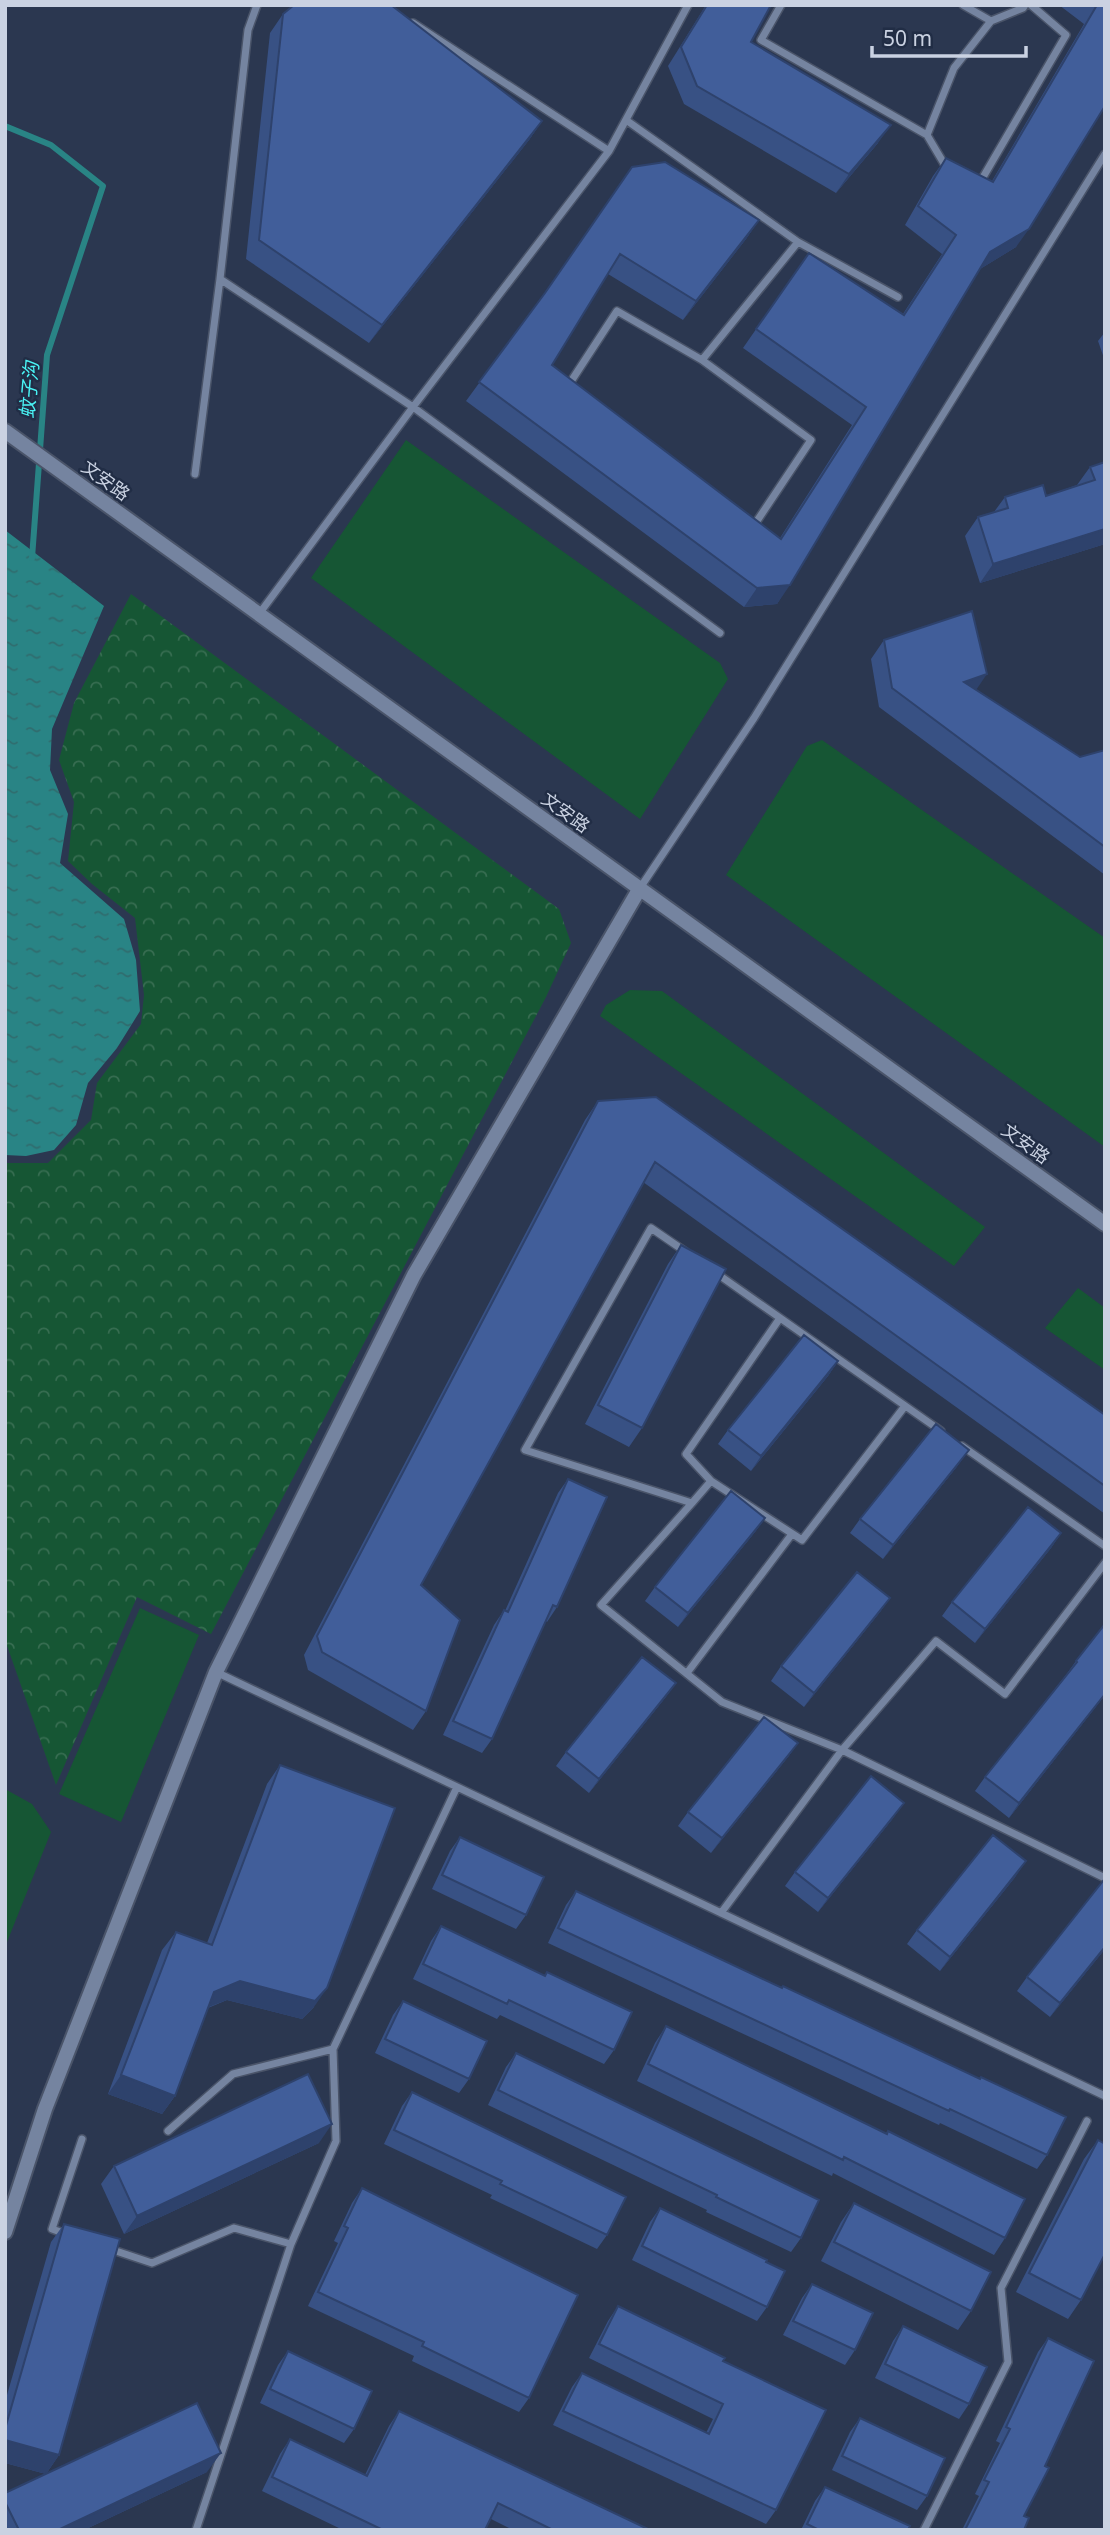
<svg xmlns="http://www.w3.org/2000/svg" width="1110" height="2535" font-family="'Noto Sans','Noto Sans SC',sans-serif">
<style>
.grass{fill:#165634}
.park{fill:url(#park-crowns)}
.water{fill:url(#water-ripples)}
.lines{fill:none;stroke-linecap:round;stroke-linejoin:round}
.stream{stroke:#298485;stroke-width:6}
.street-casing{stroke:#4a5469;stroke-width:10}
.secondary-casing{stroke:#4a5469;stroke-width:18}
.street{stroke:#7584a0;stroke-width:7}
.secondary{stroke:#7584a0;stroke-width:14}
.wall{fill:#385184}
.shaded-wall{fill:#2e426c}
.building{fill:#415e9a;stroke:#2e426c;stroke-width:2}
.labels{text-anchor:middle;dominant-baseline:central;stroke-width:5;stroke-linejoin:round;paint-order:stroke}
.street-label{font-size:18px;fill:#cad2e2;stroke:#212d45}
.water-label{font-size:19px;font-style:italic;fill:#4af3f5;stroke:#212d45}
</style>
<defs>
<pattern id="park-crowns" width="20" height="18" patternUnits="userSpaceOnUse" patternTransform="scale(1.75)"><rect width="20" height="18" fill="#165634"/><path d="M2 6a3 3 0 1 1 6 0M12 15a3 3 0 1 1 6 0" fill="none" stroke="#376d51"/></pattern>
<pattern id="water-ripples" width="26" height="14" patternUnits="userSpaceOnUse" patternTransform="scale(1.75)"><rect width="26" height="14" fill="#298485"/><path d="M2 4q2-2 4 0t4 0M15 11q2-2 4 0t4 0" fill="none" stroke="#306c6e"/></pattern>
</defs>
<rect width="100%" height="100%" fill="#2b3750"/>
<path class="grass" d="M406 440 720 663 728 679 640 819 311 578Z
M822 740 1105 938V1147L726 875 807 746Z
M630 990 662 991 985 1227 954 1266 600 1016 606 1005Z
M1078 1288 1105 1308V1370L1045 1328Z
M140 1608 199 1635 121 1822 59 1794Z
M5 1789 32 1804 51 1832 5 1947Z"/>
<path class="park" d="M131 594 559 909 571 943 546 997 211 1634 137 1597 56 1785 5 1640V1163H48L91 1120 97 1083 141 1024 144 995 135 918 92 884 68 861 74 802 59 760 74 703Z"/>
<path class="water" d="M5 530 104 606 52 729 50 770 68 814 60 863 124 919 136 960 140 1011 117 1048 88 1083 76 1125 54 1150 26 1156 5 1155Z"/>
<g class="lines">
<path class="stream" d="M5 126 51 145 103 186 47 355 32 558"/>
<defs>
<path id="street" d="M781 5 761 40 927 135 954 68 991 21 1023 8 1025 5
M963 5 991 21
M413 23 609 151
M927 135 946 167
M976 179H982L1066 35 1031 5
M798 242 898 297
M220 279 248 30 257 5
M702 360 811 440 755 524 752 522
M568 386 617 311 702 360 798 242 626 120
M195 474 220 279 413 407 720 633
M259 614 413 407 609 151 688 5
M640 888 754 718 1105 154
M686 1252 651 1228 525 1450 692 1503 601 1605 722 1702 842 1750 936 1641 1005 1694 1105 1563
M716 1273 941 1431
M962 1446 1105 1546
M711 1481 802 1540 905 1406
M692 1503 711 1481 686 1454 780 1318
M216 1672 1105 2096
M687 1673 792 1534
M721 1913 842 1750 1105 1878
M168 2131 233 2074 333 2049 457 1787
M66 2234 52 2229 82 2139
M291 2244 336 2141 333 2049
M110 2249 152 2263 234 2228 291 2244 196 2530
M924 2530 1008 2362 1001 2288 1087 2121"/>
<path id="secondary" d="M5 431 1105 1224
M5 2232 45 2109 216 1672 414 1275 640 888"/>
</defs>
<use href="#street" class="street-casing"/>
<use href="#secondary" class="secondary-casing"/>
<use href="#street" class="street"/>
<use href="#secondary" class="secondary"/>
</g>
<path class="wall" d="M706 5H771L751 42 878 143 836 193 684 104 668 66Z
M1059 5H1105L1016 247 980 269 777 604 744 607 466 401 542 297 632 167 759 220 746 239 683 320 608 274 552 365 780 538 852 425 743 348 809 253 903 314 942 254 905 225 933 176 946 158 992 181 1084 24Z
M283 14 542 121 529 140 369 343 246 259 270 33Z
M1105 332V361L1098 341Z
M1105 462V544L980 583 965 536 978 517 994 512 1005 497 1046 496 1077 485 1090 467Z
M884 640 976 690 1080 757 1105 750V875L879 707 871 659Z
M598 1101 1105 1415V1514L643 1182 421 1585 426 1711 413 1730 308 1670 304 1655 585 1120Z
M681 1245 642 1428 629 1447 585 1424 668 1264Z
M838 1361 828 1376 751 1471 718 1444 728 1430Z
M959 1464 883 1559 850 1533 860 1519Z
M568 1479 557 1607 547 1622 546 1621 492 1739 482 1753 443 1735 494 1625 504 1610 505 1611 558 1493Z
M765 1518 755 1532 678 1627 645 1601 655 1587Z
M1061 1533 1051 1548 975 1643 942 1616 952 1602Z
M890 1598 880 1612 804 1707 771 1681 781 1666Z
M1105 1624V1695L1009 1818 975 1791 985 1777 1066 1675 1076 1661Z
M676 1683 665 1698 589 1793 556 1766 566 1752Z
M798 1743 788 1757 711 1853 678 1826 688 1812Z
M280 1765 314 2007 302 2019 227 2000 208 2008 175 2096 162 2114 108 2094 162 1950 176 1932 207 1943 267 1784Z
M894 1817 818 1912 785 1886 795 1872Z
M460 1837 526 1915 516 1929 432 1889 450 1851Z
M1016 1876 940 1971 907 1944 917 1930Z
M1105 1883V1949L1050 2017 1017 1991 1027 1977Z
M576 1891 1047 2155 1037 2169 940 2123 939 2125 548 1943 566 1905Z
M441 1926 545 1976 547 1972 614 2050 604 2064 500 2015 497 2019 413 1979 431 1941Z
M403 2001 469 2079 459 2093 375 2053 393 2015Z
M666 2026 1005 2238 994 2255 833 2173 832 2176 637 2081 655 2043Z
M516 2053 801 2238 791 2252 706 2212 707 2210 488 2105 506 2067Z
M412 2092 607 2235 597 2249 490 2198 492 2195 384 2144 402 2106Z
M1098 2140 1081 2300 1068 2319 1016 2292 1084 2159Z
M319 2143 124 2234 101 2184 114 2166Z
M362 2188 529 2398 519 2412 412 2361 414 2356 308 2306 338 2243 334 2241 352 2203Z
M854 2203 971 2311 958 2330 821 2261 841 2222Z
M660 2208 766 2262 767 2307 757 2321 632 2260 650 2222Z
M64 2224 59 2455 46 2474 5 2463V2402L51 2242Z
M812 2284 855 2350 845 2365 783 2335 802 2298Z
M618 2306 723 2361 776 2510 766 2524 553 2425 572 2387 582 2373 706 2433 713 2419 589 2358 608 2321Z
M903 2326 969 2404 959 2419 875 2378 893 2341Z
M1048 2338 1045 2466 1024 2516V2530H962L979 2496 975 2494 1000 2443 996 2441 1038 2352Z
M288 2351 354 2429 344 2443 260 2403 278 2365Z
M399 2411 650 2530H513L491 2519 485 2530H343L262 2491 280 2454 290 2439 365 2475 389 2426Z
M860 2418 927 2496 917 2510 832 2470 850 2432Z
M207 2472 84 2530H5V2493Z
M825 2487 908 2530H801L815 2501Z"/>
<path class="shaded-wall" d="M542 121 529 140 369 343 382 325Z
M891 125 878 143 836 193 849 174Z
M759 220 746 239 683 320 696 301Z
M1029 229 1016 247 977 271 990 252Z
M1105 529V544L980 583 993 564Z
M790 585 777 604 744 607 757 588Z
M987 674 974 693 964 682Z
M838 1361 828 1376 751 1471 761 1456Z
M969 1450 959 1464 883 1559 893 1545Z
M765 1518 755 1532 678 1627 688 1613Z
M1061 1533 1051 1548 975 1643 985 1629Z
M890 1598 880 1612 804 1707 814 1693Z
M676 1683 665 1698 589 1793 599 1779Z
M1105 1694V1695L1009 1818 1019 1803Z
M798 1743 788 1757 711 1853 722 1838Z
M904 1803 894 1817 818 1912 828 1898Z
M1026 1861 1016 1876 940 1971 950 1957Z
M1105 1947V1949L1050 2017 1060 2003Z
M240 1981 327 1988 314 2007 302 2019 227 2000 201 2010 214 1992Z
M121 2075 175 2096 162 2114 108 2094Z
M332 2124 319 2143 124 2234 137 2216Z
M5 2440 59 2455 46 2474 5 2463Z
M221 2453 207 2472 84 2530H58Z"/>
<path class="building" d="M294 5H391L542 121 382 325 259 240 283 14Z
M707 5H771L751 42 891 125 849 174 697 86 681 47Z
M1097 5H1105V106L1029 229 990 252 790 585 757 588 479 382 545 293 632 167 665 162 759 220 696 301 620 254 552 365 781 539 866 407 756 329 809 253 904 315 956 235 918 206 946 158 993 182Z
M1105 462V529L993 564 978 517 1008 508 1005 497 1043 485 1046 496 1095 480 1090 467Z
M972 611 987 674 964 682 1080 757 1105 750V847L892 688 884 640Z
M656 1097 1105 1415V1486L655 1162 421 1585 460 1620 426 1711 322 1652 317 1636 598 1101Z
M681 1245 726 1269 642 1428 598 1405Z
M804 1335 838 1361 761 1456 728 1430Z
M936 1424 969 1450 893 1545 860 1519Z
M568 1479 607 1497 557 1607 553 1605 492 1739 453 1721 504 1610 508 1612Z
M731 1491 765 1518 688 1613 655 1587Z
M1028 1507 1061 1533 985 1629 952 1602Z
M857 1572 890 1598 814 1693 781 1666Z
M1105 1624V1694L1019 1803 985 1777 1077 1662 1076 1661Z
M642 1657 676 1683 599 1779 566 1752Z
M764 1717 798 1743 722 1838 688 1812Z
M280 1765 395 1808 327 1988 315 2001 240 1981 214 1992 175 2096 121 2075 176 1932 212 1945Z
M871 1776 904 1803 828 1898 795 1872Z
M993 1835 1026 1861 950 1957 917 1930Z
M460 1837 544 1877 526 1915 442 1875Z
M1103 1881 1105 1883V1947L1060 2003 1027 1977Z
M576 1891 782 1988 783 1986 980 2079 981 2077 1066 2117 1047 2155 950 2109 949 2111 558 1928Z
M441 1926 545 1976 547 1972 632 2012 614 2050 509 2000 507 2004 423 1964Z
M403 2001 487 2041 469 2079 385 2039Z
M666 2026 887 2134 888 2131 1025 2199 1005 2238 844 2157 843 2160 648 2064Z
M516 2053 819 2200 801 2238 716 2197 717 2195 498 2090Z
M308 2074 332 2124 137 2216 114 2166Z
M412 2092 626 2197 607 2235 500 2184 502 2181 394 2130Z
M1098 2140 1105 2144V2254L1081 2300 1029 2273Z
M362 2188 578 2295 529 2398 422 2346 424 2342 318 2292 348 2228 344 2226Z
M854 2203 991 2272 971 2311 834 2242Z
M660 2208 767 2260 766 2262 785 2271 767 2307 642 2246Z
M64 2224 120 2239 59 2455 5 2440V2429Z
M812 2284 873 2313 855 2350 793 2321Z
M618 2306 725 2358 723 2361 826 2410 776 2510 563 2411 582 2373 709 2434 723 2404 599 2344Z
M903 2326 987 2367 969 2404 885 2364Z
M1048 2338 1094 2361 1045 2466 1049 2468 1024 2516 1029 2518 1024 2530H965L989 2482 984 2480 1010 2429 1006 2427Z
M288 2351 372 2391 354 2429 270 2389Z
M197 2403 221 2453 58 2530H19L5 2502V2493Z
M399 2411 650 2530H553L498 2503 485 2530H383L272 2477 290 2439 367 2476Z
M860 2418 945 2458 927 2496 842 2456Z
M825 2487 910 2526 908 2530H819L807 2524Z"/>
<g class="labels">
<g class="street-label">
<text transform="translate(106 480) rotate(36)">文安路</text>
<text transform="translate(566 812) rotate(36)">文安路</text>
<text transform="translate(1026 1143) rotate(36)">文安路</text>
</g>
<g class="water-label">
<text transform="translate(29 390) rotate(-85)">蚊子沟</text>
</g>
</g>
<rect width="1110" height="2535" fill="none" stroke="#cad2e2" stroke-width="14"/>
<path d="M872 46v10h154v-10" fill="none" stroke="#cad2e2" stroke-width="3.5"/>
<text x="883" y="46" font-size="21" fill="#cad2e2" stroke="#212d45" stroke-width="5" paint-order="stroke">50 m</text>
</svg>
